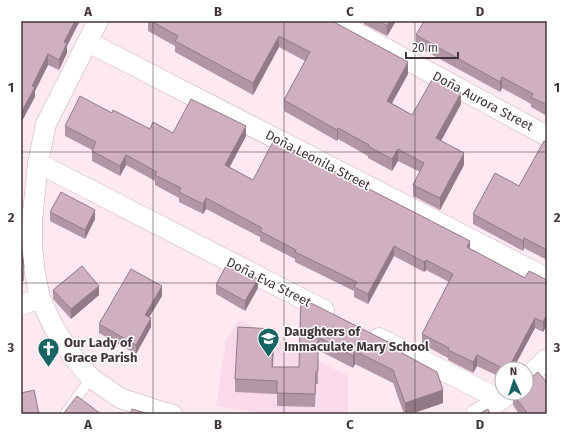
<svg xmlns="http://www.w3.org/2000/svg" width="568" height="435" font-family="'Fira Sans',sans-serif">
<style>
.built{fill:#fad9ea}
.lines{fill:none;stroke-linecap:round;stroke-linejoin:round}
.service-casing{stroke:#cbabbc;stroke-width:11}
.minor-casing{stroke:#cbabbc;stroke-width:21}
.service{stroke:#fff;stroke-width:10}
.minor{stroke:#fff;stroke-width:20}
.wall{fill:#b396a6}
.shaded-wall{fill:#927a87}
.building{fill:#d0afc1;stroke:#927a87}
.grid{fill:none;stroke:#41343b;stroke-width:1;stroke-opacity:0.55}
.labels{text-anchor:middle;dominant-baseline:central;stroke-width:3;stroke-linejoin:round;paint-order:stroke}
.street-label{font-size:13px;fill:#41343b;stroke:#fff}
.poi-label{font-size:13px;font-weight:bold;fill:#41343b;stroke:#fff;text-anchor:start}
.neatline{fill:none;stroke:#41343b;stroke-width:1.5}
.grid-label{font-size:13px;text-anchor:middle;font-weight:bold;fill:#41343b}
</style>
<rect width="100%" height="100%" fill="#fee9f3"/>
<path class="built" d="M239 320 348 376V414H263L216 406 226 340Z"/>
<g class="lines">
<defs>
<path id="service" d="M65 414 91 378"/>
<path id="minor" d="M98 21 46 124 38 163 32 221V246L35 274 40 298 53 326 73 357 91 378 120 398 162 412 172 414
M335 21 547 136
M88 42 547 278
M38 163 324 310
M21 305 40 298
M379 338 501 400
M526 378 547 359
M476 414 501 400 508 394"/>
</defs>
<use href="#service" class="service-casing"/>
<use href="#minor" class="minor-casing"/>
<use href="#service" class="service"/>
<use href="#minor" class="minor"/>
</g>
<path class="wall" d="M21 21 67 46V53L59 70 48 65 35 91V97Z
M148 21H332L408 74 392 103 412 115 461 104 441 141 464 165 440 210 413 196V185L420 172 398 161 392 171 368 158V156L338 139 337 141 284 111V100L305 61 279 47 253 95 175 52V46L148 31Z
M364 21H396L387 36 364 24Z
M547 21V116L531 107V104L502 88 500 92 416 46V35Z
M112 113 150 129 173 133 246 136 230 167 253 180 470 249 525 278 547 280V325L543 332 535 328 513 369H502V378L477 366 473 373 448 360V358L422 344V334L449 282 426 270 424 272 394 256 368 304 354 297V291L295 262V259L260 241V237L206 209 203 214 179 202V198L155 185V181L126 165 120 176 92 161V150L65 136V126Z
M547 142V260L524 248 523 251 473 224V214L519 186Z
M50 212 95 219 85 239 50 221Z
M21 239 24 268V281H21Z
M216 285 258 288 245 311 216 294Z
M53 290 99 295 71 319 53 299Z
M162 296 149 317 151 327 136 354 99 333V324Z
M301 298 404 354 443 403 411 414H404L393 383 355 364 353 368 318 350V384H316L315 407 277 406V394L235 392V379L274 342 273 367H299Z
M513 394 547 414H519L513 405Z"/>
<path class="shaded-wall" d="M75 21H80L67 46V53L59 70V60L64 42Z
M390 21H396L387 36V26Z
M279 36V47L253 95V83Z
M48 54V65L35 91V97L21 123V113L32 86Z
M408 62V74L387 112V101Z
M502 77V88L500 92V82Z
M461 93V104L436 150V138Z
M246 126V136L225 175V165Z
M338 128V139L337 141V130Z
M398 149V161L392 171V159Z
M464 153V165L440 210V198Z
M126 155V165L120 176V166Z
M206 198V209L203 214V204Z
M95 210V219L85 239V230Z
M524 238V248L523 251V241Z
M470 241V251L467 247Z
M394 246V256L368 304V294Z
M426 260V270L424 272V262Z
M258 279V288L245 311V301Z
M99 286V295L71 319V309Z
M162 286V296L145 324V315Z
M547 314V325L543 332V322Z
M151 318V327L136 354V345Z
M535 318V328L513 369H508Z
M274 329V342L272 379V367Z
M355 351V364L353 368V356Z
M477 355V366L473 373V362Z
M443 390V403L411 414H405V403Z"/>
<path class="building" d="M21 21H75L64 42 67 43 59 60 48 54 32 86 35 87 21 113Z
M151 21H332L408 62 387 101 412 115 433 78 461 93 436 138 464 153 440 198 413 185 424 163 398 149 392 159 368 146 369 145 338 128 337 130 284 100 310 52 279 36 253 83 175 41 178 36Z
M379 21H390L387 26Z
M424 21H547V105L531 97 533 94 502 77 500 82 416 35Z
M80 96 112 113 113 110 150 129 153 122 173 133 191 99 246 126 225 165 253 180 274 140 470 241 467 247 525 278 529 271 547 280V314L543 322 535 318 508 369H504L477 355 473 362 448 350 449 348 422 334 453 274 426 260 424 262 394 246 368 294 354 287 357 282 295 252 296 250 260 231 262 228 206 198 203 204 179 192 181 188 155 175 157 172 126 155 120 166 92 151 96 142 65 126Z
M544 141 547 142V250L524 238 523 241 473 214 495 173 519 186Z
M61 192 95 210 85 230 50 212Z
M21 239 24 268H21Z
M227 264 258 279 245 301 216 285Z
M82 266 99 286 71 309 53 290Z
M131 269 162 286 145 315 151 318 136 345 99 324Z
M301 298 404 350 402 353 437 372 443 390 405 403 393 370 355 351 353 356 318 337V371H316L315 394 277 393V381L235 379 238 327 274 329 272 367H299L300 331H303L300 329Z
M538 372 547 383V414H528L513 394 514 393H526V378L533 376Z
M34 390 39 414H21V393Z
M77 396 101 414H63Z
M132 409 149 414H130Z
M488 409 490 414H479Z"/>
<path class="grid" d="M153 21V414M284 21V414M415 21V414M21 152H547M21 283H547"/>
<defs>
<symbol id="school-pin" viewBox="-11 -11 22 30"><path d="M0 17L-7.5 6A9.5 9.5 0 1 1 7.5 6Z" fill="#166562" stroke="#fff"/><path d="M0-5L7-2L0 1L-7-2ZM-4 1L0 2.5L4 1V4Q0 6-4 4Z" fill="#fff"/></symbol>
<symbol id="church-pin" viewBox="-11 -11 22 30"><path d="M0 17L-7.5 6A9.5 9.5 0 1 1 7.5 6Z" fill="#166562" stroke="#fff"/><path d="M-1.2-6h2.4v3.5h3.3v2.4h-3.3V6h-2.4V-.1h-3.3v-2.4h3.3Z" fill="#fff"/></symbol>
</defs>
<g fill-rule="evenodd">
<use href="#school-pin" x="256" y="326" width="25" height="34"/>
<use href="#church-pin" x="36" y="336" width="25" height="34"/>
</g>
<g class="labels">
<g class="street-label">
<text transform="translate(483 101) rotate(28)">Doña Aurora Street</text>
<text transform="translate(318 160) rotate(27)">Doña Leonila Street</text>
<text transform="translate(269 282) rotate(27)">Doña Eva Street</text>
</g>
<g class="poi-label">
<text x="284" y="331">Daughters of<tspan x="284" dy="15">Immaculate Mary School</tspan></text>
<text x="64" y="342">Our Lady of<tspan x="64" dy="15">Grace Parish</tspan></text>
</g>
</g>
<rect width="568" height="435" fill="none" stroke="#ffffff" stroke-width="44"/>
<g transform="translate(514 381) rotate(357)"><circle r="19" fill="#ffffff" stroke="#b3aeb1"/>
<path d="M0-3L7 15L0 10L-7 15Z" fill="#166562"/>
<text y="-6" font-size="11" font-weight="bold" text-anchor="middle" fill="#41343b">N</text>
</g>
<path d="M406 52v6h52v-6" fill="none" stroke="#41343b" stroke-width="2"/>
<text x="412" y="52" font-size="12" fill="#41343b" stroke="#ffffff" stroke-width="3" paint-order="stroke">20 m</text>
<rect x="22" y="22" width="524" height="391" class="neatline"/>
<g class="grid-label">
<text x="88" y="16">A</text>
<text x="218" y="16">B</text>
<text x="350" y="16">C</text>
<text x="480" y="16">D</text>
<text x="11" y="92">1</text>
<text x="557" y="92">1</text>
<text x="11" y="222">2</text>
<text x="557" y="222">2</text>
<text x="11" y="352">3</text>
<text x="557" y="352">3</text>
<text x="88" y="429">A</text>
<text x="218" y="429">B</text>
<text x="350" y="429">C</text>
<text x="480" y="429">D</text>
</g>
</svg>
